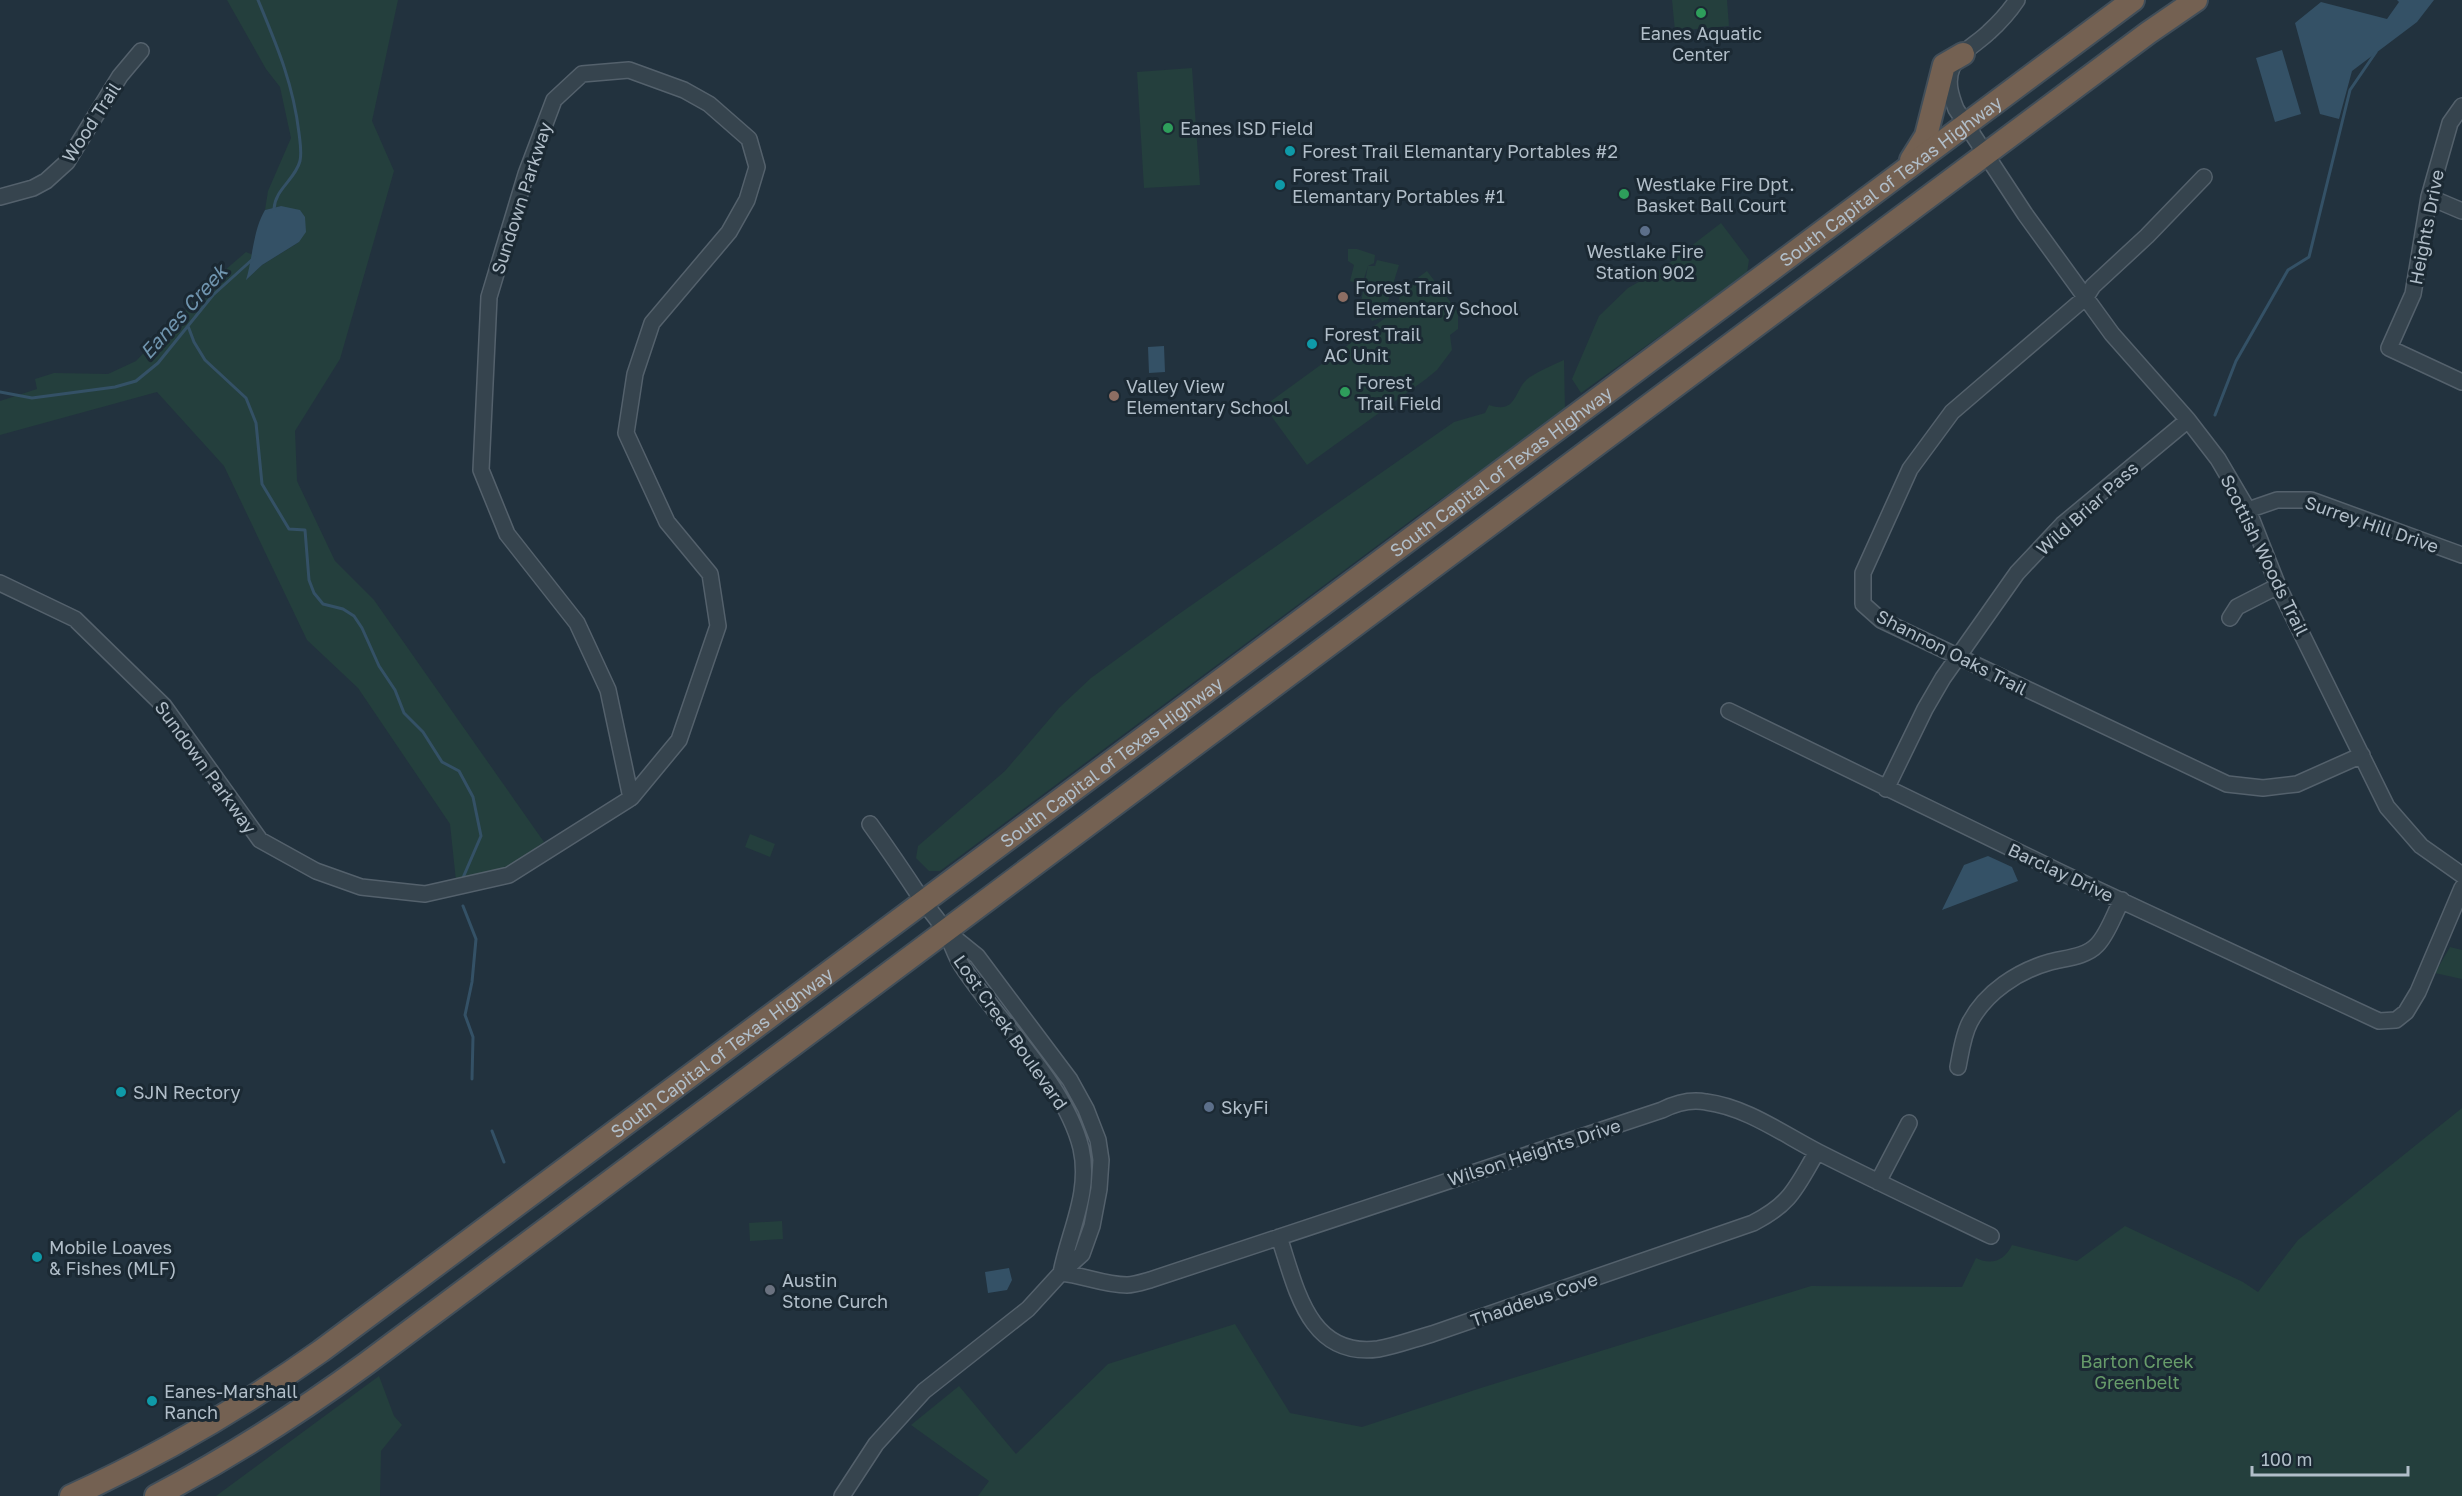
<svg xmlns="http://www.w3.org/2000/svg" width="2462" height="1496" font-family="'Golos Text',sans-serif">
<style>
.green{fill:#243f3d}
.water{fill:#345166}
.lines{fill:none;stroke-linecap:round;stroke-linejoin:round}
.stream{stroke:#345166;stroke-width:3}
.minor-casing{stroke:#54616c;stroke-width:18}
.highway-casing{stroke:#414e59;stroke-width:26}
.minor{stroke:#36444e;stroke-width:15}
.highway{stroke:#746152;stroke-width:22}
.leisure-dot{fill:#2e9e5b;stroke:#1b2933;stroke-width:2}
.culture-dot{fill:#0f9aa8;stroke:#1b2933;stroke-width:2}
.service-dot{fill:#5c6f8a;stroke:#1b2933;stroke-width:2}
.education-dot{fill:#8d6e63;stroke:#1b2933;stroke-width:2}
.worship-dot{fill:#6b7280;stroke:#1b2933;stroke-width:2}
.labels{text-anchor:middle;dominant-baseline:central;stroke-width:6;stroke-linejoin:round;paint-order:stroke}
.poi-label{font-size:18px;fill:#b1bec9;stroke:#1b2933;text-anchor:start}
.street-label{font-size:18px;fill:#b1bec9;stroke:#1b2933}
.park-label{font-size:18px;fill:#679c6a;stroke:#1b2933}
.water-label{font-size:20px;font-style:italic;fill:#7095af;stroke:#1b2933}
</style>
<rect width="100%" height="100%" fill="#22323e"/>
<path class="green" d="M227 0H398L372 121 394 171 340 359 295 431 297 481 335 561 374 600 544 842 506 869 456 881 450 824 358 688 307 640 224 466 157 392 0 435V401L37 389 35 379 54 373 108 374 136 361 217 277 246 252 253 255 247 279 262 265 299 242 281 206 265 210 268 191 291 138 280 87 266 69Z
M1672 0H1727L1729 26 1675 31Z
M1192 68 1200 185 1144 188 1137 72Z
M1721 223 1749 260 1747 273 1581 393 1572 379 1599 316 1628 288 1660 270Z
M1348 249H1357L1375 255 1374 263 1368 266H1375L1377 260 1399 265 1383 317 1372 321 1368 315 1372 307 1361 302 1368 266 1362 285 1350 281 1354 265 1348 261Z
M1427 271 1458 312V329L1450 335 1452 350 1437 370 1426 379 1307 465 1264 406 1403 305 1399 300 1400 291Z
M1564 360 1565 412 1417 516 940 871H929L916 858 918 846 1005 771 1059 708 1091 678 1176 616 1454 422 1485 413 1489 405C1519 415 1513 388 1530 377 1541 370 1553 365 1564 360Z
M750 834 775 844 770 857 745 847Z
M2450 947 2462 950V979L2435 973Z
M2462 1108V1496H978L989 1481 911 1425 959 1386 1016 1454 1108 1364 1235 1324 1290 1413 1362 1427 1484 1387 1811 1286 1962 1287 1976 1258C1992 1266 2005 1260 2012 1245L2077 1261 2125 1226 2243 1282 2258 1292 2298 1240Z
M782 1221 783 1239 750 1241 749 1223Z
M379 1376 394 1416 402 1425 381 1451 380 1496H216Z"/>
<path class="water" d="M2397 0H2434L2417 22 2352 71 2339 119 2320 114 2295 23 2321 2 2387 19 2399 2Z
M2282 50 2301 114 2275 122 2256 58Z
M281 206 300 210 305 217 306 232 299 242 262 265 246 280C253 257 253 230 265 210Z
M1164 346 1165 372 1149 373 1148 347Z
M1988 856 2012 867 2018 881 1942 910 1964 865Z
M1009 1268 1012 1280 1007 1290 988 1293 985 1272Z"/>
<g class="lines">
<path class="stream" d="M258 0C277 46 293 83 299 133 300 142 302 152 300 161 295 180 275 189 274 209
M188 326 194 342 205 360 246 398 256 423 262 484 289 529 305 530 309 580 314 593 323 604 343 609 354 616 362 628 379 666 395 690 404 713 423 732 442 762 459 771 473 797 481 836 462 880
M0 392 32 398 115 387 136 381 158 363 213 295 255 257
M2215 415 2236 361 2288 270 2309 257 2350 90 2376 52
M463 906 476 939 472 982 465 1015 473 1037 472 1079
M492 1131 504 1162"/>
<defs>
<path id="minor" d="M2017 0C2009 12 2000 22 1989 32 1978 43 1958 53 1952 68 1946 82 1951 96 1956 109L2025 214 2112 334 2188 420 2218 459 2248 510 2278 586 2387 807 2421 846 2462 875
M629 70 684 90 709 104 749 139 757 167 747 200 729 232 652 323 635 374 626 433 667 522 710 574 718 626 679 740 631 798 608 690 577 623 507 534 481 470 489 297 526 174 554 100 582 74Z
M2462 106 2450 123 2429 197 2413 294 2389 348 2462 382
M2204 177 2147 236 2093 286 2086 297 1952 412 1910 469 1863 573V604L1881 620 2227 784 2263 788 2297 784 2362 755
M0 197 33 188 46 181 67 162 120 76 141 51
M2429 197 2462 211
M2248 510 2277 500H2311L2462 555
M0 583 75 619 164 706 260 840 316 871 361 887 425 894 509 875 631 798
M2230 618 2237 607 2278 586
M1729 711 2064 874 2379 1021 2396 1020 2406 1012 2418 992 2462 888
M1886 789 1925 709 1943 678 2017 573 2063 524 2188 420
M870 824C888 849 905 874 922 900 930 911 940 921 946 933 952 943 955 956 962 966 998 1022 1065 1083 1081 1148 1091 1193 1069 1231 1061 1273
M1958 1067C1961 1052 1963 1035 1970 1022 1986 992 2018 971 2050 962 2065 958 2086 957 2097 945 2108 934 2114 914 2122 900
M1878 1182 1909 1123
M1279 1237C1296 1287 1308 1358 1378 1349 1396 1346 1414 1339 1432 1334L1753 1223C1792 1203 1796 1187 1817 1152
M1061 1273C1083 1275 1104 1285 1127 1285 1134 1285 1143 1282 1150 1280L1662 1110C1676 1103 1691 1099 1706 1102 1746 1107 1783 1134 1818 1152 1875 1181 1933 1208 1991 1236
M842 1496 876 1444 924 1391 1028 1309 1061 1273 1082 1254 1092 1226 1099 1189 1101 1160 1098 1140 1086 1109 1070 1080 977 956 946 931"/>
<g id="highway">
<path d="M1911 160 1926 136 1944 65 1963 54"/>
<path id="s1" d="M71 1496C159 1456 242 1407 321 1351L2133 0"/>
<path d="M156 1496C230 1457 299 1413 367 1363L2148 33 2196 0"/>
</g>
</defs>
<use href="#minor" class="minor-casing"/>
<use href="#highway" class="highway-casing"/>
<use href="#minor" class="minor"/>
<use href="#highway" class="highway"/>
</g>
<g class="leisure-dot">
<circle cx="1701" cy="13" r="6"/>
<circle cx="1168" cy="128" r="6"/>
<circle cx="1624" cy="194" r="6"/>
<circle cx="1345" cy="392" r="6"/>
</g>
<g class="culture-dot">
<circle cx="1290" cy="151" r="6"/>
<circle cx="1280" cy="185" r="6"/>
<circle cx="1312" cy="344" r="6"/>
<circle cx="121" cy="1092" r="6"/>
<circle cx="37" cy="1257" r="6"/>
<circle cx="152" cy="1401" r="6"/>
</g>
<g class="service-dot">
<circle cx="1645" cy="231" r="6"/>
<circle cx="1209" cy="1107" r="6"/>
</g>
<g class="education-dot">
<circle cx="1343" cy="297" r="6"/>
<circle cx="1114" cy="396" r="6"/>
</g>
<circle class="worship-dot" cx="770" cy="1290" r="6"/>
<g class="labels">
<g class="poi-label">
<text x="1701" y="33" text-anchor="middle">Eanes Aquatic<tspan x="1701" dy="21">Center</tspan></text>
<text x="1180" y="128">Eanes ISD Field</text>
<text x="1302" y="151">Forest Trail Elemantary Portables #2</text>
<text x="1292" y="175">Forest Trail<tspan x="1292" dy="21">Elemantary Portables #1</tspan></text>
<text x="1636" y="184">Westlake Fire Dpt.<tspan x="1636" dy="21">Basket Ball Court</tspan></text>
<text x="1645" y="251" text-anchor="middle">Westlake Fire<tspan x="1645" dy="21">Station 902</tspan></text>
<text x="1355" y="287">Forest Trail<tspan x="1355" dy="21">Elementary School</tspan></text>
<text x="1324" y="334">Forest Trail<tspan x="1324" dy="21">AC Unit</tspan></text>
<text x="1357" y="382">Forest<tspan x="1357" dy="21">Trail Field</tspan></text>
<text x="1126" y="386">Valley View<tspan x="1126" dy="21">Elementary School</tspan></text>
<text x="133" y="1092">SJN Rectory</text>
<text x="1221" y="1107">SkyFi</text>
<text x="49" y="1247">Mobile Loaves<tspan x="49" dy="21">&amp; Fishes (MLF)</tspan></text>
<text x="782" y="1280">Austin<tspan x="782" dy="21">Stone Curch</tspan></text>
<text x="164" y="1391">Eanes-Marshall<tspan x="164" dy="21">Ranch</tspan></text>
</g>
<g class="street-label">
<text transform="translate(91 122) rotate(-57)">Wood Trail</text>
<text stroke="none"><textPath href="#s1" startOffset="2247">South Capital of Texas Highway</textPath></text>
<text transform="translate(521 198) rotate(-72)">Sundown Parkway</text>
<text transform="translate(2426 227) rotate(-79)">Heights Drive</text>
<text stroke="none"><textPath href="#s1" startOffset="1761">South Capital of Texas Highway</textPath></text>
<text transform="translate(2087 508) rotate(-42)">Wild Briar Pass</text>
<text transform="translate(2372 524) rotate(19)">Surrey Hill Drive</text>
<text transform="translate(2265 555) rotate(64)">Scottish Woods Trail</text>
<text transform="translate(1952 652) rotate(27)">Shannon Oaks Trail</text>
<text stroke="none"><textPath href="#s1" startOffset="1275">South Capital of Texas Highway</textPath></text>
<text transform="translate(206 767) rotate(54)">Sundown Parkway</text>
<text transform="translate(2061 872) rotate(25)">Barclay Drive</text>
<text transform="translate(1011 1032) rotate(55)">Lost Creek Boulevard</text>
<text stroke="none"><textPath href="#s1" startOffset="789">South Capital of Texas Highway</textPath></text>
<text transform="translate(1534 1152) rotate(-18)">Wilson Heights Drive</text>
<text transform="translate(1534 1299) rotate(-19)">Thaddeus Cove</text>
</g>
<g class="park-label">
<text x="2137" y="1361">Barton Creek<tspan x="2137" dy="21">Greenbelt</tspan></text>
</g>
<g class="water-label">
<text transform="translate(183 311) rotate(-48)">Eanes Creek</text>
</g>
</g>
<path d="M2252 1466v9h156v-9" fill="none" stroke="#b1bec9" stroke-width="3"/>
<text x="2261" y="1466" font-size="18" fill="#b1bec9" stroke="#1b2933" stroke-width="4.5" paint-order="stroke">100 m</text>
</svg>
